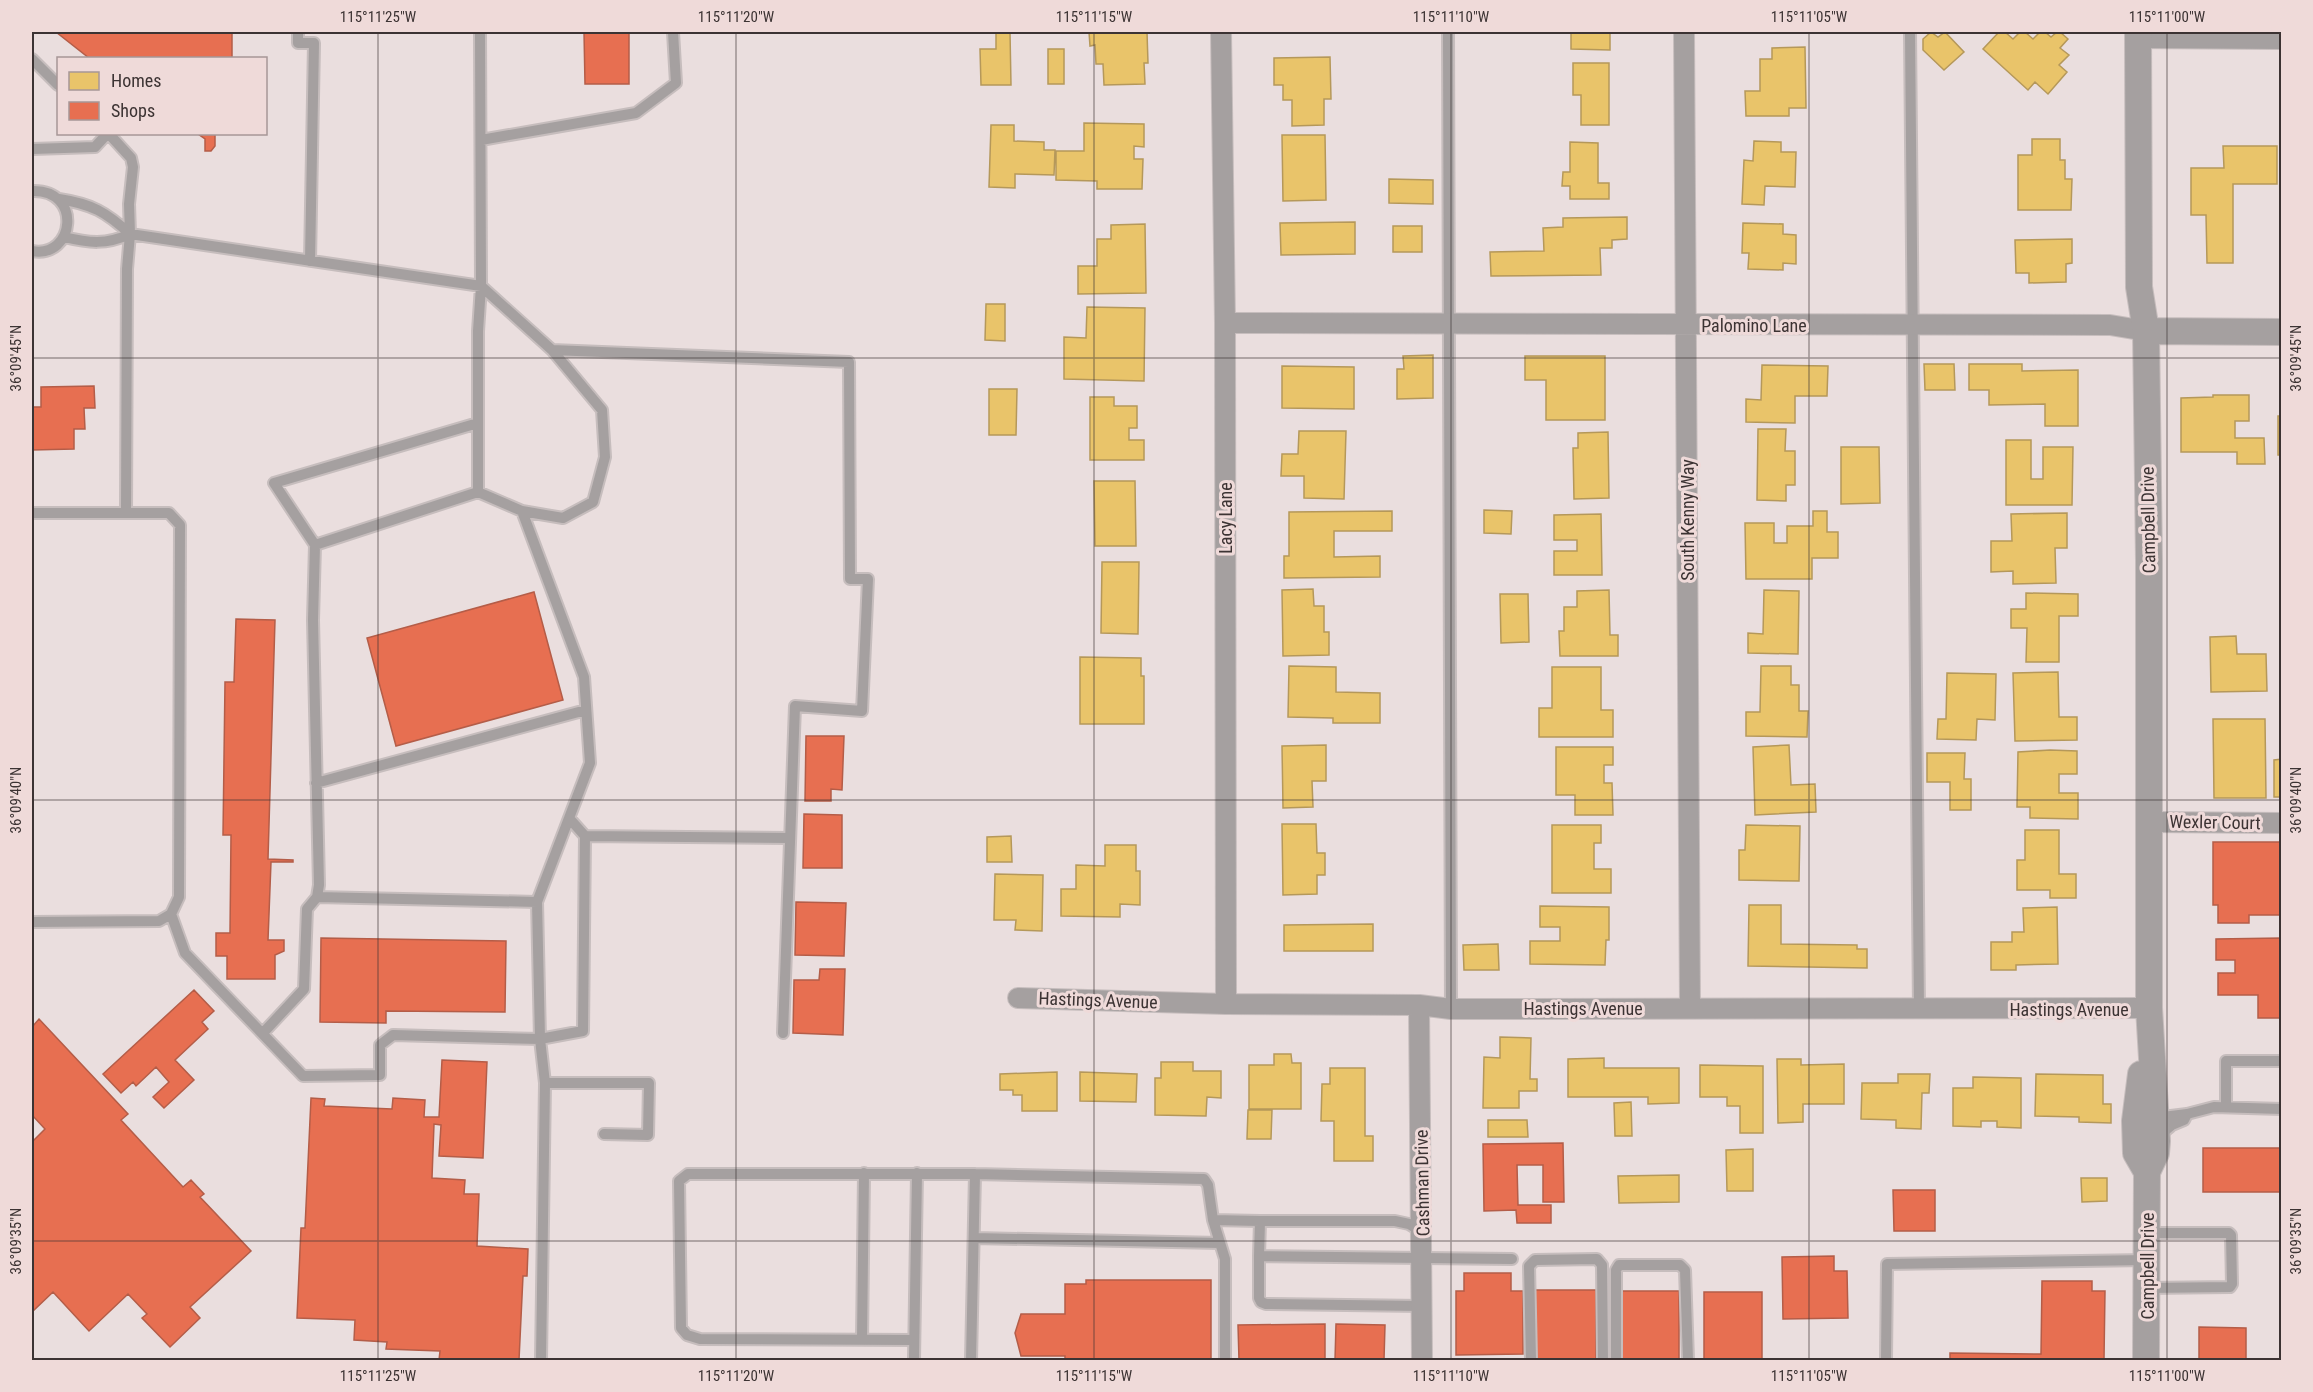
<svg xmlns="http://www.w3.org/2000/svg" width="2313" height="1392" font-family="'Roboto Condensed',sans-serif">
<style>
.homes{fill:#e9c46a;stroke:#b5985a;stroke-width:1.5}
.shops{fill:#e76f51;stroke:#b45d48;stroke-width:1.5}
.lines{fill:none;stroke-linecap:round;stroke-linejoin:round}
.service-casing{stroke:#c6bdbd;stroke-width:14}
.minor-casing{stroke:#c6bdbd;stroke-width:22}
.tertiary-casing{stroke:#c6bdbd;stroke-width:28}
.service{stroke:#a5a0a0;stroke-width:10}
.minor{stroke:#a5a0a0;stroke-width:20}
.tertiary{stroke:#a5a0a0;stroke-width:26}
.ticks{fill:none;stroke:#3c3333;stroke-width:1.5;stroke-opacity:0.45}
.labels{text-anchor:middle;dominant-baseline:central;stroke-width:6;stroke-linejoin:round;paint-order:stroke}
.street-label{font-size:18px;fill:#3c3333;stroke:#efdad9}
.neatline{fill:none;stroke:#3c3333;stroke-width:2}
.ticks-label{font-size:15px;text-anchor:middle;fill:#3c3333}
</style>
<rect width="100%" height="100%" fill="#eadede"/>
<path class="homes" d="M996 32H1010L1011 85H981L980 49H996Z
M1089 32H1147L1148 63H1144L1145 84 1104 85 1103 64H1096L1095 45 1090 46Z
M1571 32H1610V50L1571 49Z
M1931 32 1938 37 1945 32 1964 52 1944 70 1923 50V39Z
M1999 32H2005L2013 39 2020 32H2025L2033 39 2040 32H2045L2051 37 2057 32H2060L2068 39 2060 48 2069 55 2059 65 2067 72 2048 94 2035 82 2028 90 1983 49Z
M1805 47 1806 108H1789V116H1746L1745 91H1760V59H1772V48Z
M1048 49H1064V84H1048Z
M1330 57 1331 99H1324V125L1292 126V100H1283V85H1274V58Z
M1573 63H1609V125H1581V95H1573Z
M1084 123 1144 124V147L1134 146V159H1143L1142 189H1097V181L1056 180V151H1084Z
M991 125H1014V141L1044 142V150H1055L1054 175 1015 174V188L989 187Z
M1282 135H1325L1326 200 1283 201Z
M2032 139H2060V160H2065V179H2072L2071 210H2018V155H2032Z
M1754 141 1781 142V152H1796L1795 187 1765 186 1764 205 1742 204 1744 160 1753 161Z
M1570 142 1598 143V183H1609V199H1570V186H1562L1563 172H1570Z
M2223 146H2277V184H2233V263H2207L2206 215H2191V168H2224Z
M1389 179 1433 180V204L1389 203Z
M1627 217V239L1612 240V248H1600L1601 275 1491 276 1490 252 1544 251 1543 228 1563 227V218Z
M1355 222V254L1281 255 1280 223Z
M1743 223 1783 224V234L1796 235V264L1783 263V270L1748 269 1749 253H1742Z
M1145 224 1146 293 1078 294V266H1097V239H1111V225Z
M1393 226H1422V252H1393Z
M2072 239V263L2066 264V282L2029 283V273H2016L2015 240Z
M986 304H1005V341L985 340Z
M1087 307 1145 308 1144 381 1064 379V337L1086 338Z
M1433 355V398L1397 399V369H1404L1403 356Z
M1525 356H1605V420H1546V380H1525Z
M1924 364H1954L1955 390H1925Z
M1969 364H2022V371L2078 370V426H2045V404L1989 405V390H1969Z
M1762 365 1828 366 1827 396H1795V423L1746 422V399L1761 400Z
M1282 366 1354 367V409L1282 408Z
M989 389H1017L1016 435H989Z
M2213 395H2249V421H2235V438H2264L2265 464H2237V452H2181V398L2213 397Z
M1090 397H1114V406H1137V428H1129V440H1144V460H1090Z
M2278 416H2282V455H2278Z
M1758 429H1786L1785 451H1795V485H1786V501L1757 500Z
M1299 431H1346L1344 499 1304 498V476H1281L1282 454H1298Z
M1608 432 1609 498 1574 499 1573 448H1578V433Z
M2006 440H2031V479H2043V447H2073L2072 505H2006Z
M1841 447H1879L1880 503 1841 504Z
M1094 481H1135L1136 546H1095Z
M1484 510 1512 511 1511 534 1484 533Z
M1392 511V531H1334V557L1380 556V577L1284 578V556H1289V512Z
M1813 511H1827V532H1838V558H1812V579H1746L1745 523H1774V543H1787V526H1813Z
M2067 513V548H2055L2056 583 2013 584V571L1991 572V541H2012L2011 514Z
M1601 514 1602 575H1554V551H1577V540H1554V515Z
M1102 562H1139L1138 634 1101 633Z
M1313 589 1314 606H1324V632H1329V655L1283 656 1282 590Z
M1609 590 1610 635H1618V656H1560L1559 631H1564V607H1577V591Z
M1764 590 1799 591 1798 654 1748 653V633L1763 634Z
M2026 593 2078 594V616H2059V662H2026L2027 628H2011V609H2026Z
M1500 594H1528L1529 642 1501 643Z
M2236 636 2237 654H2266L2267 691 2211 692 2210 637Z
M1080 657 1141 658V676H1144V724H1080Z
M1289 666 1336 667V692L1380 693V723H1333V718L1288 717Z
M1761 666H1791V685H1799V711H1808L1807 737 1746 736V712H1760Z
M1552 667H1601V710H1613V737H1539V708H1552Z
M2058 672 2059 717H2077V740L2015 741 2013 673Z
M1947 673 1996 674 1995 720 1977 719 1976 740 1937 739 1938 719H1946Z
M2213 719H2265L2266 798H2214Z
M1326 745V781H1312L1313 807 1283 808 1282 746Z
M1789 745 1791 785 1815 784 1816 812 1755 815 1753 747Z
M1556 747H1613V765H1604V783H1612L1613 815H1575V795H1556Z
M2050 750 2077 751V774H2059V793H2078V819L2030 818V807H2017L2018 752Z
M1927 753H1965L1964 779H1971V810H1950V782H1927Z
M2282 759V797H2274V760Z
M1282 824H1316L1317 853H1325V875H1317V894L1283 895Z
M1552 825H1601V843H1594V869H1611V893H1552Z
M1746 825 1800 826 1799 881 1739 880V850H1745Z
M2025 830H2059V874H2076V898H2050V890H2017V860H2025Z
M1011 836 1012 862H987V837Z
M1105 845H1136V871H1140V905L1120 904V917L1061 916V889H1076V865L1105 866Z
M995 874 1043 875 1042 931 1015 930 1016 920H994Z
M1749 905H1781V944L1857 945V949H1867V968L1748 966Z
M1540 906 1609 907V940H1606L1605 965 1530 964V941H1560V927H1540Z
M2057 907 2058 964 2016 965V970H1991V942H2012V932H2024L2023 908Z
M1373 924V951H1284V925Z
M1498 944 1499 970H1464L1463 945Z
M1500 1037 1531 1038 1530 1079H1537V1091H1519V1108H1483L1484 1057 1500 1058Z
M1274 1054H1291L1292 1063H1301V1109H1249V1065H1274Z
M1604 1058V1068H1679V1103L1648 1104V1097H1568V1059Z
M1777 1059H1801V1065L1844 1064V1104H1803V1122L1778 1123Z
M1161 1062H1193V1071H1221V1098L1207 1097 1206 1116 1155 1115V1078H1161Z
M1700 1065 1763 1066V1133H1740V1106H1727V1097H1700Z
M1330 1068H1365V1136H1373V1161H1334V1121H1321L1322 1084H1330Z
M1057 1072V1111H1022V1095H1013V1090H1000V1074Z
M1080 1072 1137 1074 1136 1102 1080 1101Z
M1898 1074H1930L1929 1093H1922L1921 1129 1896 1128V1120L1861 1119 1862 1083H1898Z
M2036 1074 2103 1075V1104H2111V1123L2079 1122V1117L2035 1116Z
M1973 1077 2021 1078V1128L1997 1127V1121H1981V1127L1953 1126V1088H1973Z
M1631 1102 1632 1136H1615L1614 1103Z
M1248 1110H1272L1271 1139H1247Z
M1488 1120H1527L1528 1137H1488Z
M1753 1149V1191H1727L1726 1150Z
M1679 1175V1202L1619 1203 1618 1176Z
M2081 1178H2107V1201L2082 1202Z"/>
<path class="shops" d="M56 32H232V58H89Z
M584 32H629V84H585Z
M198 134H215V146L211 151H205V139Z
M94 386 95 408H84L85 429H74V449L32 450V407H41V387Z
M534 592 563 700 396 746 367 638Z
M236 619 275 620 268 859 293 860V862H271L268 940H284V951L275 955V979H227V956H216V933H230L231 835H223L225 682H234Z
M806 736H844L842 790 831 789V801H805Z
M804 814 842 815V868H803Z
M2213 842H2282V915H2249V923H2218V905H2213Z
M796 902 846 903 844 956 795 955Z
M321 938 506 941 505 1012 386 1011V1023L320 1022Z
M2282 938V1018H2258V995H2218V973H2235V960H2216V939Z
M820 969H845L843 1035 793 1033 794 980H819Z
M194 990 214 1011 202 1022 208 1029 175 1060 194 1080 164 1108 153 1097 169 1082 156 1067 136 1086 133 1082 121 1093 103 1074Z
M39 1019 128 1114 121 1120 183 1187 191 1180 204 1194 200 1197 251 1251 190 1307 200 1318 170 1347 142 1318 147 1314 128 1294 89 1331 53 1292 32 1312V1142L45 1129 32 1115V1027Z
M442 1060 487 1062 483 1158 439 1156 441 1125 434 1124 432 1178 465 1180 464 1194H479L477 1246 528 1249 527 1276H523L519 1360H439L440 1351 386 1349 387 1342 354 1340 355 1320 297 1318 301 1228H305L311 1098 325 1099 324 1106 392 1109 393 1098 425 1100 424 1117H439Z
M1563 1143 1564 1202H1543V1165H1517L1518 1205H1551V1223H1517L1516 1210 1484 1211 1483 1144Z
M2203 1148H2282V1192H2203Z
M1893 1190H1935V1231H1894Z
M1834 1256V1271H1847L1848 1318 1783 1319 1782 1257Z
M1464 1273H1511V1291H1523V1354L1456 1355V1291H1464Z
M1086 1280H1211V1360H1065V1356H1021L1015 1333 1021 1314H1065V1284H1086Z
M2042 1281H2092V1291H2105L2104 1360H1950V1353L2041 1354Z
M1535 1290H1596V1360H1535Z
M1622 1291H1679V1360H1622Z
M1704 1292H1762V1360H1704Z
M1325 1324V1360H1239L1238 1325Z
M1336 1324 1385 1325 1384 1360H1335Z
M2199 1327 2246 1328V1360H2199Z"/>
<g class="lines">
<defs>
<path id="service" d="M298 32V43H314L310 261
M480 32 481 286 478 331V492L315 545 313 620 319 885 317 897 537 902 540 1039 545 1083H649L648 1135 604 1134
M1448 32 1451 1009
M1910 32 1919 1010
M32 59 58 85
M109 134 131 158 133 167 129 204 130 234 127 269 126 513
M481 140 636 113 676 83 673 32
M32 149 95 147 107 134
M32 191C83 189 75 259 32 251
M59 199C92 204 106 212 130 234L481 286 552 350 849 362 850 579H868L862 711 795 706 783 1033
M64 237C89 243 106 245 130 234
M478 492 522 511 584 677 590 763 537 902
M522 511 563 518 593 502 605 457 602 410 552 350
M32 513H169L180 525 179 897 171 914 159 921 32 922
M315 545 274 483 478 423
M316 783 586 710
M569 818 585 836 790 838
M171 914 185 953 303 1076 380 1075V1045L393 1035 540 1039 583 1031 585 836
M263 1033 304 989 307 909 317 897
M2226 1107V1061H2282
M2155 1118 2187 1114 2214 1107 2282 1109
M2160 1135 2172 1125 2184 1120 2187 1114
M1213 1220 1225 1259V1360
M1260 1221H1395L1409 1224 1422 1232
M2147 1233H2229L2231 1235 2232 1284 2230 1287 2147 1288
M974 1238 1220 1243
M1422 1306 1266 1304 1261 1302 1259 1298V1256L1512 1259
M862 1340 864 1173
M914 1340 700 1339 687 1335 681 1328 679 1181 688 1174H975L1204 1179 1208 1185 1213 1220 1260 1221 1259 1256
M541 1360 545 1083
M914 1360 917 1173
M971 1360 975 1174
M1531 1360 1529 1266 1535 1260 1597 1259 1602 1265 1603 1360
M1616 1360V1270L1619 1265H1680L1685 1270 1688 1360
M1886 1360 1887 1264 2147 1260"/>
<path id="minor" d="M1221 32 1225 323 1226 1004
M1684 32 1690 1008
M2138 38 2282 39
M1225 323 2110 325 2146 331
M2149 822 2282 823
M1018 998 1226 1004 1419 1005 1451 1009 2149 1008
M1419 1005 1422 1360"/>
<path id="tertiary" d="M2138 32 2139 287 2146 331 2149 560V1008L2157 1141 2156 1153 2147 1172 2146 1360
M2146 331 2282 332
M2141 1074 2135 1121 2136 1153 2147 1172"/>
</defs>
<use href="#service" class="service-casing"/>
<use href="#minor" class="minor-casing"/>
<use href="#tertiary" class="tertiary-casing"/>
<use href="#service" class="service"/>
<use href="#minor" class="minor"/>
<use href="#tertiary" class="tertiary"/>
</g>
<path class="ticks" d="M378 32V1360M736 32V1360M1094 32V1360M1451 32V1360M1809 32V1360M2167 32V1360M32 358H2282M32 800H2282M32 1241H2282"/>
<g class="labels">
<g class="street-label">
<text x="1754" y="325">Palomino Lane</text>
<text transform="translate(1225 518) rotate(-90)">Lacy Lane</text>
<text transform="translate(1687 520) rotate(-90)">South Kenny Way</text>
<text transform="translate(2148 520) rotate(-91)">Campbell Drive</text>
<text transform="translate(2215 822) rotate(1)">Wexler Court</text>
<text transform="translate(1098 1000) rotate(2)">Hastings Avenue</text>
<text x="1583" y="1008">Hastings Avenue</text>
<text x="2069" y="1009">Hastings Avenue</text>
<text transform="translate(1422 1183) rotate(-91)">Cashman Drive</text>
<text transform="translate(2147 1266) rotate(-90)">Campbell Drive</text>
</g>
</g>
<rect width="2313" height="1392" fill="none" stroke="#efdad9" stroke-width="66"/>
<rect x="57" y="57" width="210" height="78" fill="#efdad9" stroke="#a79797" stroke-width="1.5"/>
<rect x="69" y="72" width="30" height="18" fill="#e9c46a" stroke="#a79797" stroke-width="1.5"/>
<text x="111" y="87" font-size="18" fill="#3c3333">Homes</text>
<rect x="69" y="102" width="30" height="18" fill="#e76f51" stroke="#a79797" stroke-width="1.5"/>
<text x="111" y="117" font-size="18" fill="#3c3333">Shops</text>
<rect x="33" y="33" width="2247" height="1326" class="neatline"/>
<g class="ticks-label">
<text x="378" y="22">115°11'25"W</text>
<text x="736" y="22">115°11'20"W</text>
<text x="1094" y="22">115°11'15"W</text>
<text x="1451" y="22">115°11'10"W</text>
<text x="1809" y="22">115°11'05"W</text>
<text x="2167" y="22">115°11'00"W</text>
<text transform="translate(16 358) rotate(-90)" y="5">36°09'45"N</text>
<text transform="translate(2296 358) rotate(-90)" y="5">36°09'45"N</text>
<text transform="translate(16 800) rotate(-90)" y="5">36°09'40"N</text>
<text transform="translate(2296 800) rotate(-90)" y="5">36°09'40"N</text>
<text transform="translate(16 1241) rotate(-90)" y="5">36°09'35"N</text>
<text transform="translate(2296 1241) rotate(-90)" y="5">36°09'35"N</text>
<text x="378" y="1381">115°11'25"W</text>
<text x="736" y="1381">115°11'20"W</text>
<text x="1094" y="1381">115°11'15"W</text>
<text x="1451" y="1381">115°11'10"W</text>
<text x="1809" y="1381">115°11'05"W</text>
<text x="2167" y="1381">115°11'00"W</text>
</g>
</svg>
